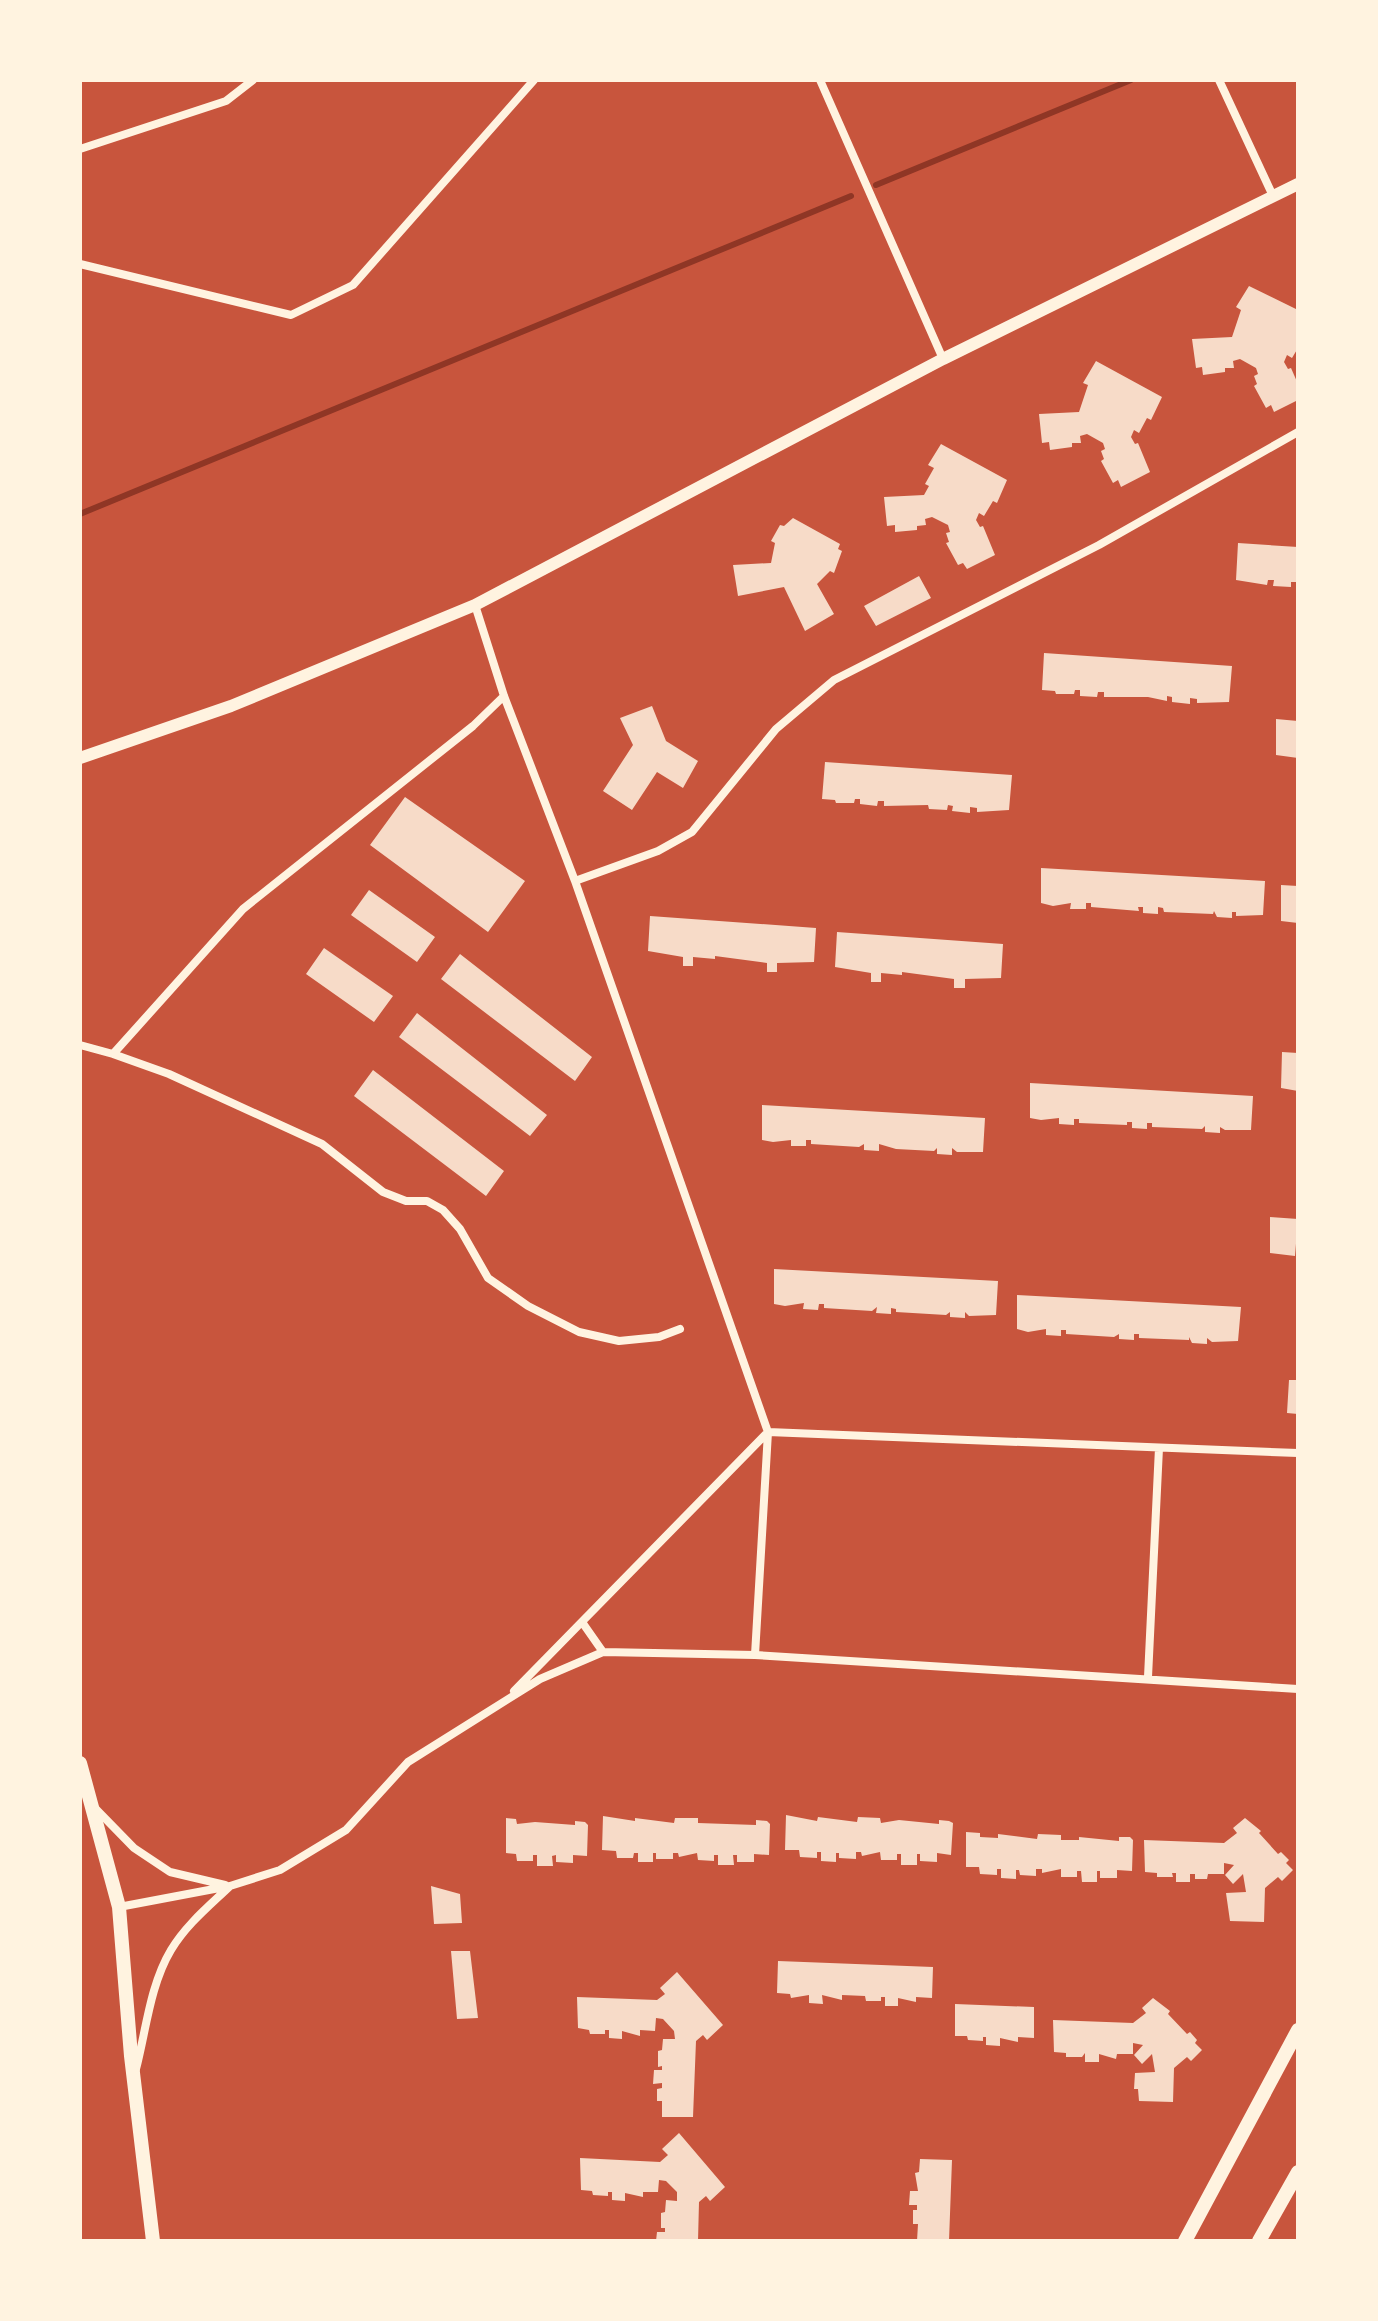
<svg xmlns="http://www.w3.org/2000/svg" width="1378" height="2321" font-family="Figtree,sans-serif">
<style>
.lines{fill:none;stroke-linecap:round;stroke-linejoin:round}
.stream{stroke:#8f3625;stroke-width:6}
.building{fill:#f7dbc8}
.minor{stroke:#fff3e0;stroke-width:8}
.tertiary{stroke:#fff3e0;stroke-width:12}
.secondary{stroke:#fff3e0;stroke-width:14}
</style>
<rect width="100%" height="100%" fill="#c8553d"/>
<g class="lines">
<path class="stream" d="M876 185 1131 80
M80 514 851 196"/>
</g>
<path class="building" d="M1249 286 1298 310V348L1292 358 1287 355 1284 362 1288 369 1291 368 1298 384V400L1274 412 1271 405 1266 408 1254 386 1257 384 1254 376 1258 374 1256 368 1240 359 1233 361 1234 368H1225V372L1203 375 1202 367 1196 368 1192 339 1232 337 1241 310 1236 307Z
M1096 361 1162 397 1151 420 1147 418 1139 433 1134 430 1131 437 1135 444 1138 443 1150 472 1121 487 1118 480 1113 483 1101 461 1104 459 1101 451 1105 449 1103 443 1087 434 1080 436 1081 443H1072V447L1050 450 1049 442 1042 443 1039 414 1079 412 1088 385 1083 383Z
M941 444 1007 480 997 503 993 501 984 516 979 513 976 520 980 527 983 526 995 555 967 569 963 563 958 565 946 543 949 542 946 533 950 532 948 525 932 517 925 519 926 525 917 526V530L895 532V525L887 526 884 497 924 495 929 486 925 484 934 468 928 465Z
M793 518 840 544 838 549 842 551 834 573 830 571 817 584 834 614 805 631 784 587 738 596 733 565 771 563 775 543 771 541 780 525 784 526Z
M1238 543 1298 547V582H1291V587L1273 586 1274 580H1268L1267 585 1236 580Z
M919 576 931 598 876 626 864 606Z
M1044 653 1232 666 1229 702 1197 703V699L1190 698V704L1172 702V697L1167 696V701L1148 697H1104V692H1098L1097 697 1080 696V690H1075L1074 694H1056L1055 691 1042 690Z
M652 706 666 741 698 761 683 788 657 772 632 810 603 791 633 745 620 718Z
M1276 719 1298 721V758L1276 755Z
M825 762 1012 775 1009 810 977 812V808L970 807V813L952 811 953 806 948 805 947 810 929 809 928 805 884 806V801H878L877 806 860 804V799H855L854 803H836L835 800 822 799Z
M405 797 525 881 488 932 370 845Z
M1041 868 1265 881 1263 915 1236 916V912H1232V918L1217 917 1214 911 1213 914 1164 912 1163 908 1158 907V914L1143 913V907H1138L1139 911 1091 907V903H1086V909H1070L1071 903 1053 906 1041 903Z
M1281 885 1298 886V923L1281 921Z
M369 890 435 937 417 962 351 915Z
M650 916 816 928 814 962 777 963V972H767V963L715 956V959L693 957V966H683V957L648 951Z
M837 932 1003 944 1001 978 965 979V988H954V979L902 972V975L881 973V982H871V973L835 967Z
M324 948 393 996 374 1022 306 974Z
M460 954 592 1057 575 1081 441 979Z
M417 1013 547 1115 530 1136 399 1037Z
M1282 1052 1298 1053V1091L1281 1088Z
M373 1070 504 1171 486 1196 354 1096Z
M1030 1083 1253 1096 1251 1130H1225L1220 1127V1133L1205 1132V1126L1202 1129 1152 1127V1123H1147V1129L1132 1128V1122H1127V1125L1079 1123V1119H1074V1125L1059 1124V1118L1041 1120 1030 1118Z
M762 1105 985 1118 983 1152H957L952 1148V1155L937 1154V1148L934 1151 896 1149 879 1144V1151L864 1150V1144L859 1147 811 1144V1140H806V1146H791V1140L773 1142 762 1140Z
M1270 1217 1298 1219 1295 1256 1270 1253Z
M774 1269 998 1281 996 1315 969 1316 965 1312V1318L950 1317V1312L946 1315 896 1312V1309L891 1308V1314L876 1313 877 1307 872 1311 824 1308V1304H819L818 1310 803 1309 804 1303 785 1306 774 1304Z
M1017 1295 1241 1307 1238 1341 1212 1342 1207 1338V1344L1192 1343 1189 1337V1340L1139 1338V1334H1134V1340L1119 1339V1334L1114 1337 1066 1334V1330H1061V1336L1046 1335V1329L1028 1332 1017 1329Z
M1289 1380H1298V1414L1287 1413Z
M786 1815 817 1821 818 1817 857 1822 858 1817 880 1818 881 1823 899 1820 939 1824V1820L949 1821 953 1823 951 1855 937 1853V1862L920 1861V1854H917V1865H901V1854H897V1860H881L880 1852 862 1856 861 1852H856V1859L839 1858V1853H836V1862L821 1861V1852H817V1858L800 1857 799 1850H785Z
M603 1816 635 1821V1818L674 1823 675 1818H698V1823L756 1825V1820L767 1821 770 1824 769 1855 754 1854V1862H737V1855H733L734 1865H718V1855H714V1861L698 1860 697 1853 679 1857 678 1853H673V1859H656V1853H653V1862H638V1853H634L633 1858H617L616 1851 602 1850Z
M506 1818 516 1819 517 1824 535 1822 575 1825V1821L585 1822 588 1825 587 1856 573 1855V1863L556 1862V1855L552 1856 553 1866H537V1855H533V1861H517L516 1854 506 1853Z
M1245 1818 1261 1831 1259 1833 1278 1854 1281 1852 1289 1860 1286 1863 1293 1870 1282 1881 1278 1877 1265 1888 1264 1922 1230 1921 1226 1893 1246 1892 1243 1874 1233 1884 1225 1875 1234 1865 1224 1863V1874H1208L1207 1879H1195V1874H1190V1882H1176V1873H1172L1173 1877H1157V1873L1145 1872 1144 1840 1224 1843 1237 1833 1233 1828Z
M966 1832 980 1833V1837L998 1838V1834L1037 1839 1038 1834 1061 1835V1840H1079V1837L1119 1841V1837H1130L1133 1840 1132 1871 1117 1870V1878H1100V1871H1097V1882H1082L1081 1871H1077V1877H1061V1869L1042 1873V1869H1036V1876L1020 1875 1019 1870H1016V1879L1001 1878V1869H997V1875L980 1874 979 1867H966Z
M431 1886 460 1894 462 1923 434 1924Z
M451 1951H470L478 2018 457 2019Z
M778 1961 933 1967 932 1998 916 1997V2002L898 1998V2006H885V1997H881V2001H866L865 1996 842 1995V2000L822 1995 823 2004 809 2003V1995L791 1998 790 1994 777 1993Z
M677 1972 723 2025 707 2040 703 2035 696 2041 693 2117H662V2101H657V2089L662 2088V2083L653 2084 654 2070H662V2066L658 2067V2051L662 2050 663 2039H675L674 2031 663 2019 656 2018 655 2031 640 2030V2036L622 2031V2039L609 2038V2030H605V2034H590L589 2030 578 2028 577 1997 657 2000 665 1994 660 1988Z
M1153 1998 1170 2011 1168 2014 1187 2034 1190 2032 1197 2040 1195 2043 1202 2050 1191 2061 1187 2057 1174 2068 1173 2102 1139 2101 1138 2089H1134L1135 2073 1155 2072 1152 2054 1142 2064 1134 2055 1143 2045 1133 2043V2054H1117L1116 2059 1099 2054V2062H1085V2053L1082 2057H1066V2053L1054 2052 1053 2020 1133 2023 1146 2013 1142 2008Z
M955 2004 1034 2007V2038L1018 2037V2042L1000 2038V2046L986 2045V2037H983V2041L968 2040 967 2036H955Z
M679 2133 725 2187 710 2201 706 2196 699 2202 698 2241H656L657 2232H665V2228H661V2213L665 2212 666 2200 677 2201V2192L666 2181 659 2180 658 2192H643V2197L625 2193V2201L612 2200V2192H608V2196L593 2195 592 2191 581 2190 580 2158 660 2162 668 2155 662 2149Z
M920 2159 952 2160 949 2241H917L918 2224H913V2210H917V2205H909L910 2191H918L915 2173 919 2172Z"/>
<g class="lines">
<path class="minor" d="M820 80 943 359
M1219 80 1273 196
M80 149 226 101 253 80
M80 264 291 315 353 285 534 80
M475 605 504 696 575 881 768 1432 1298 1453
M575 881 658 851 692 832 776 729 834 680 1099 545 1298 432
M80 1045 113 1054 243 909 473 726 504 696
M113 1054 169 1074 322 1144 383 1192 406 1201H427L443 1210 460 1229 488 1278 528 1306 579 1332 619 1341 659 1337 680 1329
M582 1622 603 1652
M755 1655 768 1432
M1148 1677 1159 1448
M514 1691 768 1432
M93 1806 134 1848 170 1872 225 1885
M119 1907 230 1886 280 1870 346 1830 408 1762 540 1679 603 1652 755 1655 1298 1689
M136 2069C146 2031 150 1985 171 1950 186 1925 208 1907 229 1887"/>
<path class="tertiary" d="M80 758 231 706 475 605 943 359 1298 184"/>
<path class="secondary" d="M80 1763 119 1907 131 2056 153 2241
M1185 2241 1298 2030
M1259 2241 1298 2172"/>
</g>
<rect width="1378" height="2321" fill="none" stroke="#fff3e0" stroke-width="164"/>
</svg>
